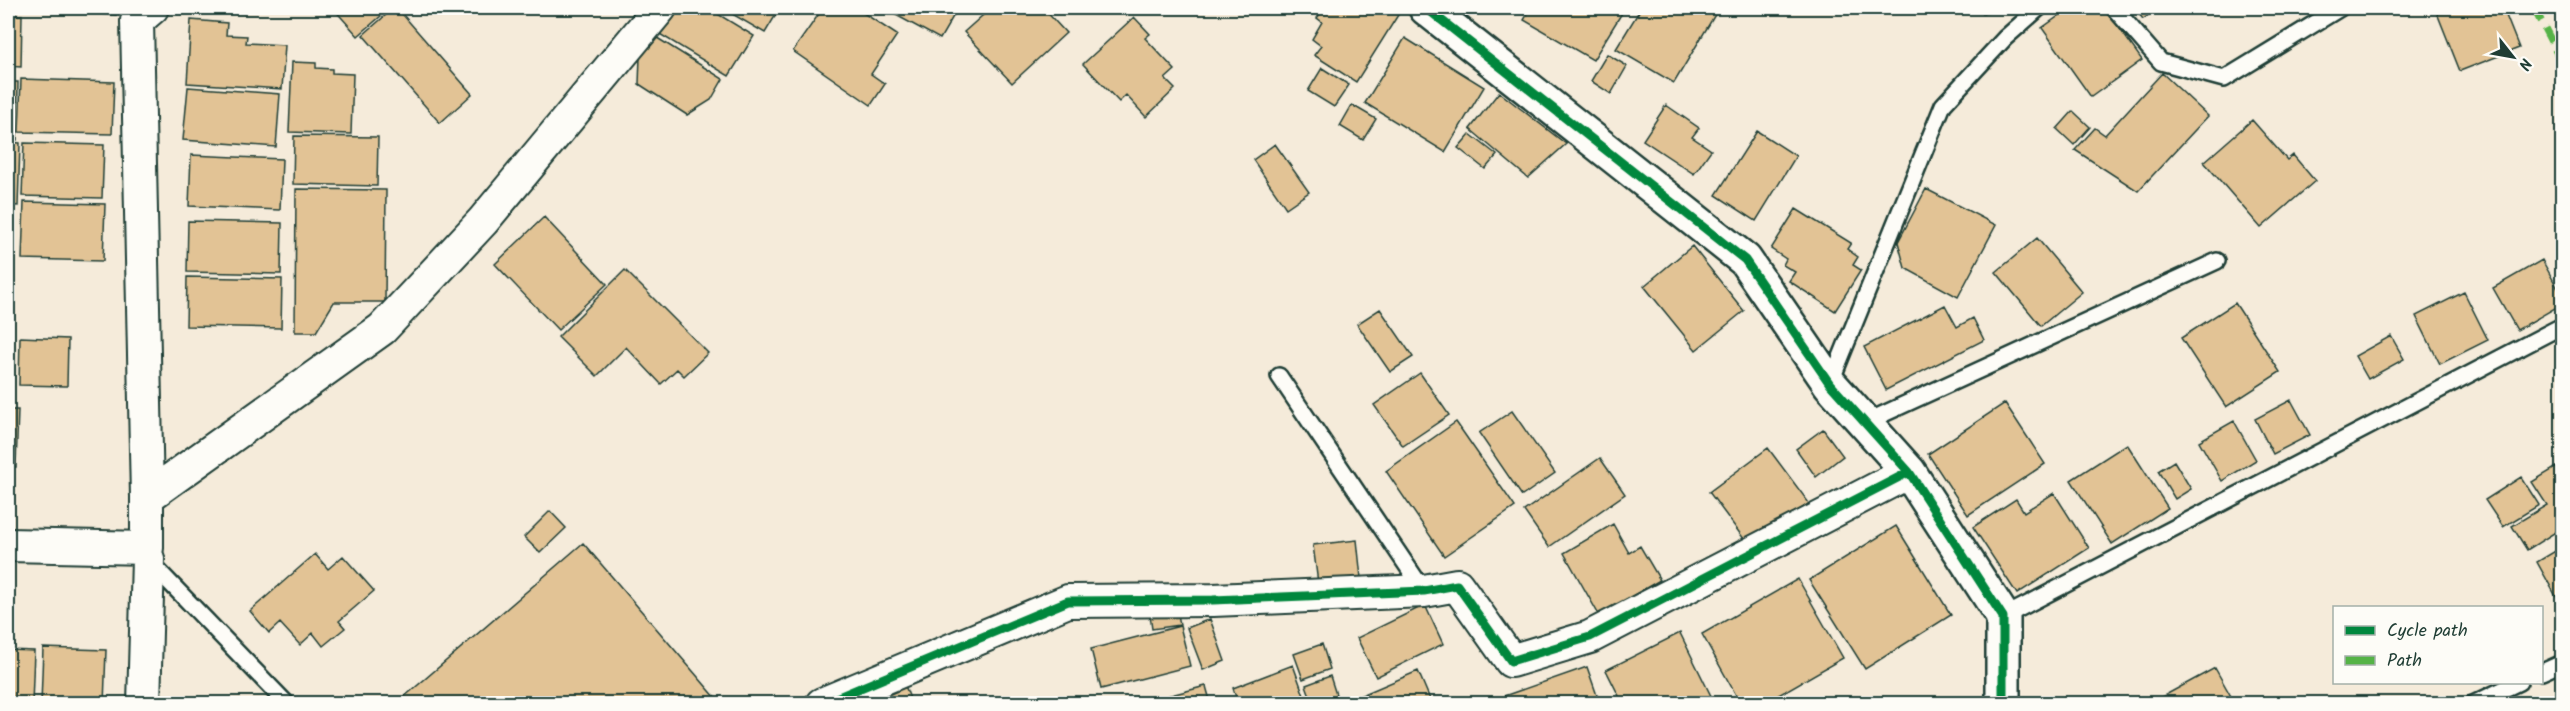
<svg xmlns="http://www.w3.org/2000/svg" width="2570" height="711" font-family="Kalam,sans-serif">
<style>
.building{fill:#e2c395;stroke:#1f3d34;stroke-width:1.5}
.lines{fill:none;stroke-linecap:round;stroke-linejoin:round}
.lane-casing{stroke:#1f3d34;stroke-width:20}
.street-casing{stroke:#1f3d34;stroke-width:36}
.secondary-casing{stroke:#1f3d34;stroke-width:38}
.lane{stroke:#fdfcf7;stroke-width:15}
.street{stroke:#fdfcf7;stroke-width:32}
.secondary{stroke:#fdfcf7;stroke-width:33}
.quiet{stroke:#55b346;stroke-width:8;stroke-dasharray:15 8;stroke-linecap:butt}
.cycleway-casing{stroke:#fdfcf7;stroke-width:13}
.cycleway{stroke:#00873e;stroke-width:9}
</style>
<rect width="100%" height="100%" fill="#f5ebda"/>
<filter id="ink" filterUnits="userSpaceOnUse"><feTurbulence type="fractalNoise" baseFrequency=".0167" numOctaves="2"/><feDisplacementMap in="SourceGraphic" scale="12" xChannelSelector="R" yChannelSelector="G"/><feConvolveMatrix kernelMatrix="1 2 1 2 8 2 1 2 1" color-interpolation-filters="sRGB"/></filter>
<g filter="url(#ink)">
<path class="building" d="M99 8H116V15L98 14Z
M333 8H390L358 36Z
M394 8H397L472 94 440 123 363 35Z
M674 8H708L754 36 729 76 658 33Z
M722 8H780L765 33Z
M823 8H856L897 35 871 74 885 84 871 105 793 51Z
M883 8H958L940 39Z
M991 8H1043L1066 33 1012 83 964 32Z
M1324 8H1387L1398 15 1356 82 1314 55 1321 46 1312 39 1322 22 1317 18Z
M1531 8H1625L1593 60 1524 20Z
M1641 8H1719L1674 83 1616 49Z
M1980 8H1995L1983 14Z
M2070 8H2105L2142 60 2091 97 2042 28Z
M2134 8H2159L2143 19Z
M2435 8H2503L2519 48 2460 71Z
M8 15H22L21 67 8 66Z
M1134 17 1150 34 1145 38 1175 70 1165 79 1175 89 1146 117 1126 95 1119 102 1083 64Z
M191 20 227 23 226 35 247 36 246 43 285 45 282 89 187 83Z
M654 36 723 79 711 100 687 115 639 84 640 57Z
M1405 38 1484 87 1445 152 1365 103Z
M1607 54 1627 66 1611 94 1591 81Z
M292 62 316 63V68L332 69V73L353 74 351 134 289 132Z
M1322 68 1349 85 1334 107 1308 91Z
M2162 73 2208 116 2138 191 2075 150 2095 128 2105 135Z
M21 79 114 82 112 134 19 132Z
M8 82H18L17 140 8 139Z
M188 87 280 94 276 147 183 140Z
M1499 92 1566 144 1528 178 1470 129Z
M1352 105 1376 119 1363 140 1340 126Z
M1666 105 1699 128 1692 137 1711 150 1694 174 1643 140Z
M2073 111 2090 127 2074 145 2057 129Z
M2252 120 2287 160 2293 155 2315 181 2261 228 2204 162Z
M1757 131 1796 156 1756 221 1716 195Z
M1470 134 1497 155 1485 169 1458 148Z
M294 136 378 137 377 186 293 184Z
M8 142 20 143 18 206 8 205Z
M24 143 104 145 102 198 22 196Z
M1275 144 1309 192 1286 208 1253 160Z
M191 155 282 159 280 210 189 206Z
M296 189 386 190 385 302H334L316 332H295Z
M1926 189 1996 225 1958 297 1905 268 1898 242Z
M24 202 105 204 103 261 22 259Z
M1796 209 1851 243 1847 249 1858 257 1853 265 1861 270 1835 311 1789 281 1795 272 1783 265 1786 259 1771 249Z
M544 217 607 284 558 330 495 264Z
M188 221 282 223 281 274 187 272Z
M2037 238 2082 292 2041 326 1996 272Z
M1692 246 1744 311 1696 350 1644 286Z
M2542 260 2562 296V304L2517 330 2493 288Z
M625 270 708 353 684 376 677 369 661 384 626 347 597 376 558 337Z
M187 277 282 279 281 328 186 326Z
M2464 292 2488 340 2440 364 2416 316Z
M2235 303 2280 372 2226 407 2181 338Z
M1945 305 1957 327 1973 318 1984 340 1886 390 1864 347Z
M1380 309 1413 357 1390 372 1357 324Z
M2391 336 2404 359 2368 379 2355 356Z
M20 337 68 339 67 386 19 385Z
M1420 373 1449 415 1403 446 1374 405Z
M2291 400 2310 435 2273 454 2255 419Z
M2005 403 2045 464 1968 515 1928 454Z
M8 410H18L16 467H8Z
M1512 411 1555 473 1522 496 1479 433Z
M2234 421 2256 460 2222 481 2199 441Z
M1456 422 1515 507 1444 556 1386 471Z
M1823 429 1843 456 1816 477 1796 449Z
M2127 444 2168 508 2112 544 2071 480Z
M1768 448 1809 503 1750 547 1709 492Z
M1600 458 1625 494 1549 547 1524 511Z
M2174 461 2191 489 2175 499 2158 471Z
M2560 465 2562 469V528L2527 550 2512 526 2547 505 2532 482Z
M2521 477 2539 505 2503 527 2485 500Z
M2054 493 2089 548 2017 594 1973 527 2016 499 2024 512Z
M550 511 566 528 540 553 524 537Z
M1613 524 1629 553 1640 546 1660 580 1599 615 1564 553Z
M1896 526 1951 615 1865 669 1809 580Z
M1357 540 1361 578 1318 583 1313 545Z
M583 543 716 698 710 704H396Z
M2562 547V607L2537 562Z
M315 554 328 569 343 556 374 591 339 621 345 628 323 646 313 633 300 645 280 623 269 633 250 611Z
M1798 579 1843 658 1763 704H1741L1702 634Z
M1176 603 1180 625 1152 629 1149 608Z
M1425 605 1443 644 1376 677 1357 638Z
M1210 619 1225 661 1203 670 1187 628Z
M1180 626 1190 666 1101 689 1091 649Z
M1680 633 1715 704H1623L1606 670Z
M1322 644 1330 669 1303 679 1294 654Z
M43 648 106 650 104 704H41Z
M8 650 34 651 32 704H8Z
M1293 665 1307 704H1238L1233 688Z
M1587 667 1600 704H1507L1504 696Z
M2215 668 2233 700 2226 704H2149Z
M1418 671 1432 704H1343V703Z
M901 675 912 704H844Z
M1330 676 1339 704H1313L1306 685Z
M1206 686 1211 704H1136Z"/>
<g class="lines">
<defs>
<path id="lane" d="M2114 8 2161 62 2224 79 2340 8
M1279 376 1424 591
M1830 384 1943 105 2005 38 2039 8
M1866 422 2217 261
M150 562 287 704
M2003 617 2558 328
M2542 672 2562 663
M2473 704 2519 682"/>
<path id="street" d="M147 497 137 21 152 8
M8 545 147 548V497L382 329 483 221 660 8
M144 704 148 559
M822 704 1068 601 1213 600 1424 591 1457 585 1511 661 1590 637 1909 472"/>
<path id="secondary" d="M1426 8 1745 260 1830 384 1909 472 2003 617V704"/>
</defs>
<use href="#lane" class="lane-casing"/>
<use href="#street" class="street-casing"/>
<use href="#secondary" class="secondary-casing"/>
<use href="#lane" class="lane"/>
<use href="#street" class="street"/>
<use href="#secondary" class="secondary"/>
<path class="quiet" d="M2534 8 2562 62"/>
<defs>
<path id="cycleway" d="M1426 8 1745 260 1830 384 1909 472 2003 617V704
M822 704 1068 601 1213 600 1424 591 1457 585 1511 661 1590 637 1909 472"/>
</defs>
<use href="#cycleway" class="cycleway-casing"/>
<use href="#cycleway" class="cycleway"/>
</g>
</g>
<rect width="2570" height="711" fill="none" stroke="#fdfcf7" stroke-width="30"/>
<rect x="15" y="15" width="2540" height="681" fill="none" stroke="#1f3d34" stroke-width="2" filter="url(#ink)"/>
<rect x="2333" y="606" width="210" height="78" fill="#fdfcf7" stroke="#a4b0a9" stroke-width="1.5"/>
<rect x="2345" y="626" width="30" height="9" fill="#00873e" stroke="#a4b0a9" stroke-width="1.5"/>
<text x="2387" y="636" font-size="18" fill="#1f3d34">Cycle path</text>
<rect x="2345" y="656" width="30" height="9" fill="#55b346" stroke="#a4b0a9" stroke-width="1.5"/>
<text x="2387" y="666" font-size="18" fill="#1f3d34">Path</text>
<g transform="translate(2513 57) rotate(121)" stroke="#fdfcf7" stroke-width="4.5" paint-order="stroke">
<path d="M0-4.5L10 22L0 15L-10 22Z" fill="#1f3d34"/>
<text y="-9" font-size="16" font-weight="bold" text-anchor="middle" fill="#1f3d34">N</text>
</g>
</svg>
